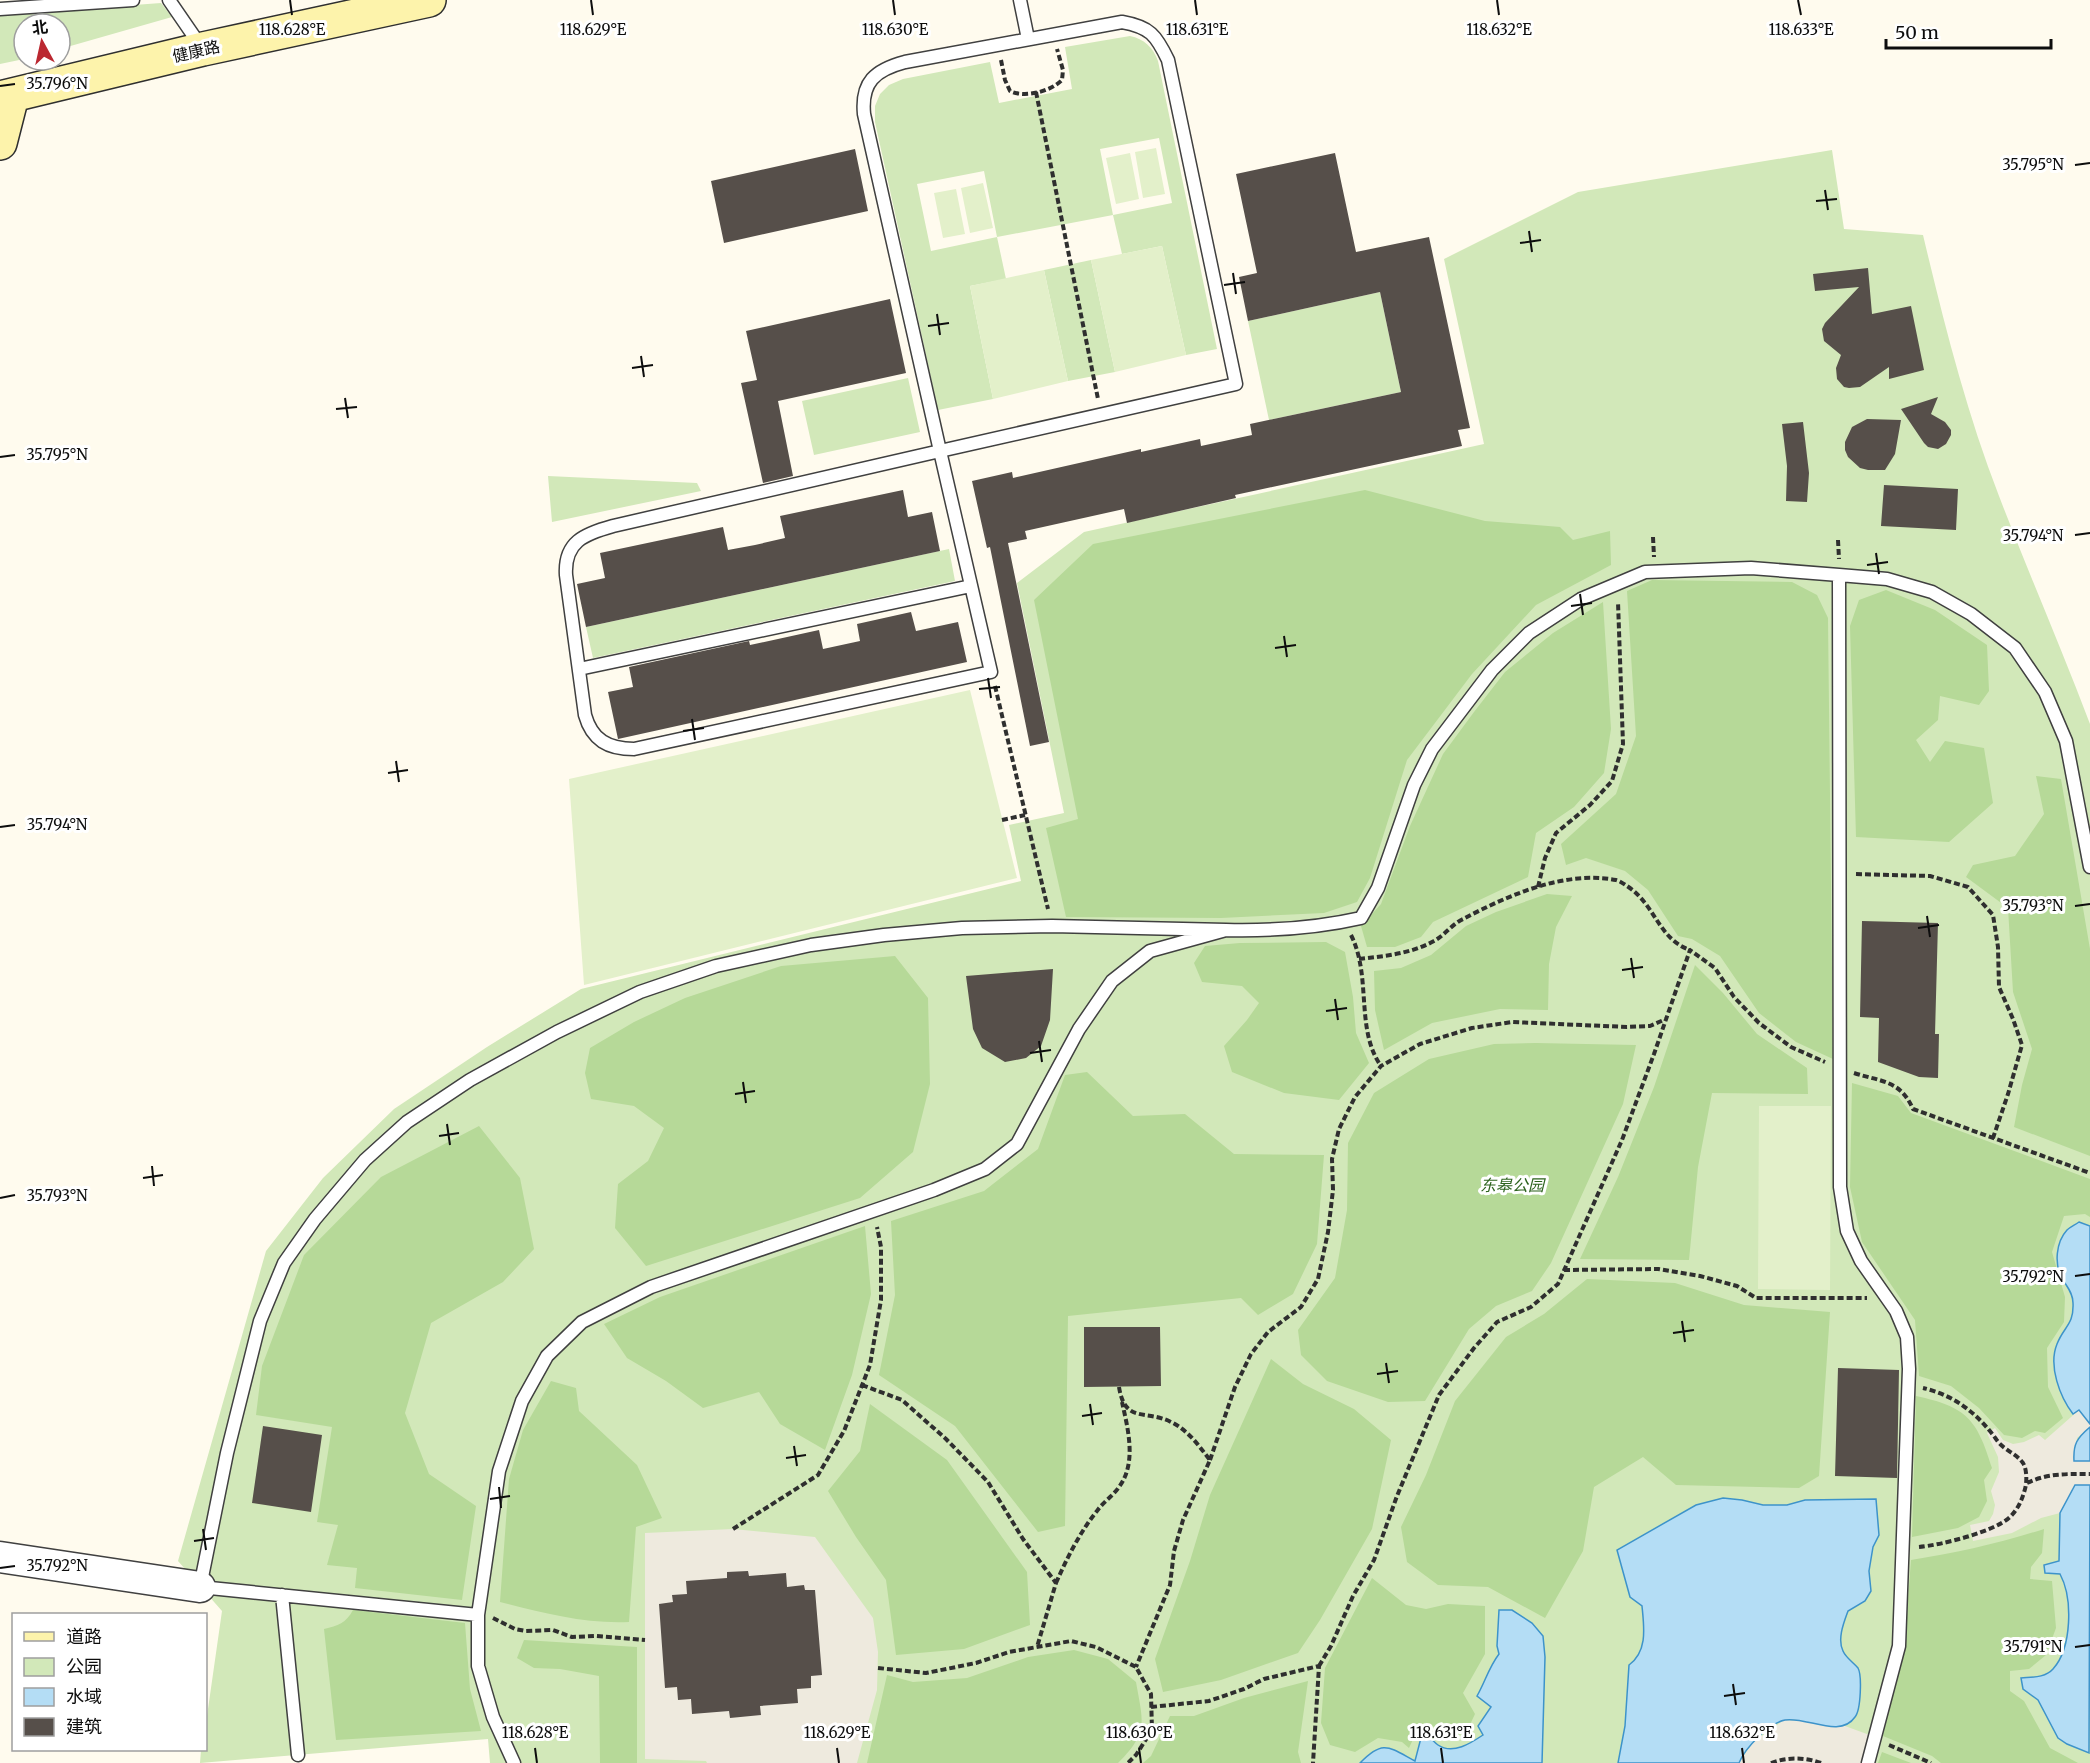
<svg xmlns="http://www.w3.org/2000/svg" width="2090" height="1763" font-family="Merriweather,'Noto Sans SC',serif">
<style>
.green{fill:#d2e8b9;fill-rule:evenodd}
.forest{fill:#b6d998}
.pitch{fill:#e3f0ca}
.plaza{fill:#eeeade}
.water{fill:#b4ddf5;stroke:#3d93ca;stroke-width:1.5}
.building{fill:#564f4a}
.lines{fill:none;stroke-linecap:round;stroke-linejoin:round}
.service-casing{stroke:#404040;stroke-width:15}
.tertiary-casing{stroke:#404040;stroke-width:33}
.secondary-casing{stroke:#2f2f2f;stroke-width:36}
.path{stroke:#2f2f2f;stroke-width:4;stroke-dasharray:6 3;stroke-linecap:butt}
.service{stroke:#fff;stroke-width:12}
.tertiary{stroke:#fff;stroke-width:30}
.secondary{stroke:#fdf3ab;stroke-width:33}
.ticks{fill:none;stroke:#0d0d0d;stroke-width:2}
.labels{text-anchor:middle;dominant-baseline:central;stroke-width:6;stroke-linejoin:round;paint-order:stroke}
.street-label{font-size:16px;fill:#0d0d0d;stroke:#fff}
.park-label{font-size:16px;font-style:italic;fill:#2e641f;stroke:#fff}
.ticks-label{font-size:15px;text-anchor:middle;fill:#0d0d0d;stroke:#fff;stroke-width:6;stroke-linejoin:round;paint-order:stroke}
</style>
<rect width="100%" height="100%" fill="#fffbee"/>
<path class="green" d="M161 3 172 17 60 49V24H24V59L0 64V15Z
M1130 36C1144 39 1153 47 1158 61L1217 349 1186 355 1162 246 1122 254 1113 215 997 237 1006 279 970 286 993 399 938 410 875 122V106L880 94 889 85 903 79 990 62 999 103 1072 89 1065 47ZM1159 138 1172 203 1113 215 1100 149ZM984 171 997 237 931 251 917 184Z
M1832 150 1844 229 1923 235C1944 323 1966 411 1999 496 2028 572 2061 647 2090 724V1763H490L488 1739 200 1763 201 1750H206V1723L222 1611 178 1561 266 1251 323 1178 394 1109 487 1047 581 989 1021 881 1009 825 1064 813 1017 583 1084 532 1484 444 1444 259 1578 192Z
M1091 260 1115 372 1068 381 1044 270Z
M1380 292 1401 392 1269 420 1248 321Z
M908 378 920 432 814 455 802 401Z
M548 476 697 483 701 491 552 522Z
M949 549 955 581 593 658 586 627Z"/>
<path class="forest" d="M1365 490 1485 521 1560 527 1573 540 1610 531 1611 565 1536 605 1472 674 1407 760 1370 878 1357 902 1324 913 1221 918 1066 917 1046 828 1078 819 1034 600 1093 544Z
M1652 580 1792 582 1817 595 1828 618 1833 1059 1796 1042 1759 1013 1720 956 1692 939 1678 936 1648 890 1625 871 1586 858 1566 865 1561 844 1616 794 1636 736 1627 591Z
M1886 590 1935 610 1987 645 1989 691 1979 705 1940 696 1938 720 1916 740 1930 762 1945 741 1984 748 1993 803 1949 842 1856 837 1850 626 1859 600Z
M1603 602 1611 729 1604 773 1574 807 1536 833 1528 877 1433 922 1421 937 1395 947H1367L1361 926 1381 904 1410 826 1443 754 1474 712 1505 672 1553 633Z
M2036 776 2061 779 2090 949V1156L2014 1127 2022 1085 2032 1049 2013 992 2008 908 1966 877 1973 865 2015 856 2044 814Z
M1547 894 1572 896 1556 927 1549 964 1548 1010 1500 1009 1432 1023 1384 1050 1375 1010 1374 971 1401 968 1431 955 1466 926 1496 912Z
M1326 942 1345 952 1353 997 1356 1033 1369 1063 1339 1100 1284 1093 1232 1072 1224 1046 1247 1020 1259 1003 1242 986 1202 982 1194 963 1205 946 1240 943Z
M895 956 928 998 930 1084 913 1152 860 1198 646 1266 615 1228 618 1184 648 1161 664 1128 634 1106 591 1099 585 1073 590 1048 634 1022 685 998 781 966Z
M1695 965 1723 993 1757 1034 1807 1068 1808 1094 1712 1093 1698 1167 1689 1260 1580 1259 1618 1177 1654 1087Z
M1536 1043 1636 1045 1623 1104 1551 1263 1532 1291 1496 1306 1469 1329 1425 1401 1388 1402 1327 1381 1301 1355 1298 1330 1335 1278 1347 1210 1348 1143 1374 1093 1429 1059 1494 1044Z
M1087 1072 1133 1116 1185 1114 1234 1154 1324 1155 1317 1244 1293 1294 1258 1315 1241 1298 1068 1316 1065 1526 1038 1532 955 1426 879 1375 895 1295 891 1221 984 1191 1038 1149 1065 1075Z
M1852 1083 1898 1096 1911 1113 2090 1179V1217L2085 1214 2064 1216 2052 1252 2065 1297 2064 1322 2047 1348 2048 1387 2063 1418 2045 1433 2035 1431 2022 1438 2004 1435 1979 1408 1951 1386 1919 1376 1915 1320 1862 1242 1850 1187Z
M479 1126 520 1178 534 1249 503 1282 431 1323 405 1413 429 1474 476 1506 462 1600 355 1588 357 1568 327 1565 338 1525 317 1522 332 1427 256 1415 262 1366 304 1255 381 1177Z
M865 1226 871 1294 852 1375 825 1450 780 1424 759 1392 703 1408 666 1381 627 1358 604 1324 660 1297Z
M1587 1279 1675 1283 1744 1305 1830 1312 1819 1476 1799 1488 1676 1485 1643 1457 1594 1487 1583 1551 1545 1618 1488 1587 1438 1585 1407 1562 1401 1527 1426 1475 1455 1401 1506 1337 1544 1314Z
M1271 1359 1303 1384 1354 1409 1391 1440 1372 1529 1320 1620 1298 1653 1221 1680 1163 1692 1155 1659 1190 1561 1210 1495Z
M551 1381 576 1388 579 1411 637 1465 662 1518 636 1527 629 1622C585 1624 542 1613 500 1602L509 1479 523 1430Z
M1916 1396C1967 1407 1977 1419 1992 1468L1984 1480 1987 1501 1979 1517 1958 1528 1912 1537Z
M870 1404 947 1460 1027 1572 1030 1625 964 1649 896 1655 886 1580 856 1537 828 1491 860 1451Z
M2044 1529 2042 1553 2031 1567 2030 1579 2052 1581 2056 1628 2046 1655 2029 1669 2010 1671V1691L2024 1701 2050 1748 2078 1763H1941L1932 1756 1883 1736 1905 1639 1911 1560C1957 1553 2000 1543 2044 1529Z
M1372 1578 1406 1605 1426 1609 1448 1604 1485 1606V1654L1463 1693 1475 1714 1466 1733 1451 1736 1444 1729 1420 1724 1409 1748 1402 1742 1378 1738 1355 1752 1330 1745 1321 1723 1325 1668Z
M353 1610 465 1623 470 1689 481 1731 336 1740 324 1629C338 1626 346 1623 353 1610Z
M524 1640 637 1647V1763H600L599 1676 560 1669 534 1668 517 1658Z
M1074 1650 1108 1659 1136 1682C1143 1722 1149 1732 1118 1763H867L887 1675 913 1682 967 1678 1028 1657Z
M1308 1681 1298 1752 1301 1763H1143L1151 1756 1170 1716H1194L1244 1698Z
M1882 1752 1911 1763H1878Z"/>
<path class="pitch" d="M1156 148 1165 194 1143 198 1135 152Z
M1130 153 1139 199 1116 204 1106 158Z
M983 183 993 228 970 233 961 188Z
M956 189 965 234 943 238 934 193Z
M1162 246 1186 355 1115 372 1091 260Z
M1044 270 1068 381 993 399 970 286Z
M970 690 1017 878 584 985 569 779Z
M1759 1106H1831L1830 1290 1758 1289Z"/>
<path class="plaza" d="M2079 1410 2090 1424V1427L2077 1438 2074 1461H2090V1485H2075L2060 1513 2041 1518 2012 1533 1973 1541 1970 1525 1989 1521 1993 1514 1995 1505 1991 1491 1999 1472 1998 1457 1987 1433 1995 1428 2003 1440 2013 1444 2024 1442 2039 1435 2045 1440Z
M733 1529 815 1537 873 1618 878 1652 877 1690 857 1763H707L706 1761 645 1759V1533Z
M1784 1720 1807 1721 1828 1726H1845L1875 1737 1868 1763H1739L1752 1743Z"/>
<path class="water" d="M2079 1222 2090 1226V1424L2079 1410 2073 1414C2060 1397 2048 1366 2057 1344 2064 1326 2074 1325 2073 1303 2073 1292 2066 1286 2062 1278 2054 1264 2056 1242 2067 1230 2070 1227 2075 1225 2079 1222Z
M2090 1427V1461H2074C2073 1444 2077 1438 2090 1427Z
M2075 1485H2090L2089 1753 2067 1744 2058 1738 2038 1700 2023 1689 2021 1678C2032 1677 2045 1678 2053 1669 2072 1648 2073 1598 2060 1574L2045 1573 2044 1565 2059 1561 2060 1513Z
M1723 1498 1742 1500 1763 1505H1787L1805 1500 1876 1499 1879 1535 1873 1547 1869 1571 1871 1591 1865 1601 1848 1611C1844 1622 1837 1639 1843 1651 1846 1658 1853 1662 1858 1668 1862 1675 1861 1710 1855 1717 1840 1739 1806 1716 1785 1720 1769 1723 1745 1748 1739 1763H1618L1625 1726 1629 1665C1648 1651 1644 1627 1642 1606L1630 1597 1617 1550 1696 1505Z
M1499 1610H1512L1532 1623 1543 1636 1545 1657 1542 1763H1360C1383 1739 1389 1747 1415 1761L1422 1734C1431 1736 1432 1741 1438 1745 1453 1755 1471 1743 1483 1735L1478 1726 1491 1707 1477 1696C1485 1682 1489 1667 1499 1654L1497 1646Z"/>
<path class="building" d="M855 149 868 211 724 243 711 181Z
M1335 153 1356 252 1429 237 1470 428 1458 430 1462 446 1235 495 1236 498 1127 523 1124 509 1025 531 1027 539 1008 543 1049 742 1030 746 990 547 987 548 972 481 1012 472 1013 478 1141 449V452L1200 439 1201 446 1252 435 1250 424 1401 392 1380 292 1248 321 1239 277 1257 273 1236 174Z
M1868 268 1872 314 1911 306 1924 370 1889 379V367L1860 387 1849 388 1844 387 1837 379 1836 368 1841 355 1824 341 1822 329 1825 323 1859 287 1815 291 1813 274Z
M890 299 906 373 778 401 793 476 763 483 741 383 757 380 746 331Z
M1938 397 1931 414 1945 422 1951 430V435L1946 444 1938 449 1928 447 1924 443 1901 409Z
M1867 419 1901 420 1895 454 1885 470H1868L1860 468 1848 457 1845 450V442L1852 427Z
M1803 422 1809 473 1807 502 1786 501 1787 466 1782 424Z
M1884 485 1958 489 1956 530 1881 526Z
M903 490 908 517 932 512 940 551 586 627 577 584 605 578 600 553 723 527 728 550 755 545 785 538 780 516Z
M911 612 916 631 958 622 967 662 618 739 608 692 633 687 629 667 749 641 750 645 819 630 823 649 860 641 857 624Z
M1862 921 1938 923 1935 1034H1939L1938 1078 1919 1077 1878 1062 1879 1018 1860 1017Z
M1053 969 1050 1020 1041 1046 1026 1058 1005 1062 982 1048 973 1029 966 976Z
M1084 1327H1160L1161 1386 1084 1387Z
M1838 1368 1899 1370 1897 1478 1835 1476Z
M263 1426 322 1435 311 1512 252 1503Z
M748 1571 749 1576 786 1573 787 1587 804 1585 805 1590H815L822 1675 811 1676V1688L797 1689 798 1703 760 1706 761 1715 730 1718 729 1711 692 1714 691 1699 678 1700 677 1687 665 1688 659 1604 673 1602 672 1595 687 1594 686 1581 727 1578V1572Z"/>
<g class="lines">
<defs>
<path id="service" d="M169 0 202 48
M1020 0 1028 39
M0 9 133 0
M1122 22C1150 27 1156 35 1168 60L1236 384 940 451 864 114C861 82 875 70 905 62Z
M940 451 991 672 634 749C608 749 592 740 585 715L566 575C564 542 584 534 613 526Z
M1839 575 1887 579 1932 592 1971 614 2015 648 2045 692 2066 741 2090 867
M579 669 971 586
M1226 930 1150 951 1112 981 1079 1029 1017 1144 985 1169 934 1190 651 1287 582 1322 547 1356 522 1401 499 1471 478 1615 200 1587 227 1453 260 1321 284 1263 315 1219 365 1160 407 1122 470 1080 557 1032 640 992 716 966 811 945 884 935 962 928 1052 926 1226 930C1271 931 1317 928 1361 918L1378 888 1414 785 1432 749 1492 670 1529 633 1581 599 1645 572 1751 568 1839 575 1840 1187 1847 1231 1861 1261 1896 1311 1907 1337 1909 1369 1899 1646 1868 1763
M282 1595 298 1755
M478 1615V1666L493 1717 514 1763"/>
<path id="tertiary" d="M0 1557 200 1587"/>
<path id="secondary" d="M0 98 203 49 429 0
M0 143 12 96"/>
</defs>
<use href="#service" class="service-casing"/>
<use href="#tertiary" class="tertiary-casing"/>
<use href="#secondary" class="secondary-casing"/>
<path class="path" d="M1001 60 1005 80 1010 91C1024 98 1050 92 1062 80L1063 70 1057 49
M1036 92 1098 399
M1653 537 1654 557
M1838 540 1839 559
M995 686 1048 909
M1002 820 1025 815
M1856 874 1930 876 1968 887 1993 915 1998 947 1999 987 2013 1019 2022 1045 2008 1094 1993 1138
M1538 887 1545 858 1556 833 1590 805 1612 781 1623 744 1618 602
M1351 935C1372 977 1355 1029 1381 1066
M1359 959C1385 956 1410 954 1434 941 1445 935 1452 924 1463 919 1507 896 1564 870 1616 880 1620 881 1624 884 1627 886 1656 905 1658 939 1690 950
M1854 1073C1882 1082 1900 1080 1913 1109L2090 1173
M1564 1270 1658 1269 1700 1276 1737 1286 1756 1298H1867
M862 1385 902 1400 946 1439 988 1482 1023 1539 1056 1583 1037 1647
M1119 1387C1125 1424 1145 1409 1171 1422 1188 1430 1199 1446 1210 1460L1183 1520 1174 1551 1170 1585 1136 1667
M1210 1460 1235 1387 1251 1354 1268 1332 1301 1307 1318 1279 1328 1232 1333 1190 1332 1159 1339 1129 1355 1097 1381 1066 1420 1044 1472 1028 1512 1022 1627 1027 1650 1026 1666 1019
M2027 1483C2048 1473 2067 1474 2090 1474
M733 1529 818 1475 844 1431 870 1365 881 1300V1247L877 1227
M1919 1547C1941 1545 1994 1532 2010 1517 2018 1509 2022 1500 2025 1489 2027 1482 2027 1469 2023 1463 2016 1453 2003 1450 1996 1439 1978 1414 1954 1395 1923 1388
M1056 1583C1067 1558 1080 1532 1097 1511 1103 1502 1113 1496 1119 1487 1137 1463 1128 1429 1122 1402
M493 1618 515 1629 526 1631 553 1630 572 1637 596 1636 645 1640
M1319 1666 1331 1646 1353 1596 1374 1560 1397 1496 1439 1395 1474 1348 1497 1322 1531 1307 1558 1284 1622 1140 1654 1054 1690 950 1715 968 1734 997 1759 1023 1791 1047 1825 1062
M878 1668 926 1673 976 1663 1009 1652 1071 1641 1096 1647 1136 1667 1151 1694 1152 1730 1136 1755 1128 1763
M1151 1707 1209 1701 1244 1689 1264 1679 1319 1666 1313 1763
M1889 1745 1931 1763
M1771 1763C1787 1757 1805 1757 1821 1763"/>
<use href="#service" class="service"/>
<use href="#tertiary" class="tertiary"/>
<use href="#secondary" class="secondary"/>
</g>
<path class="ticks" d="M290 0 292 15M591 0 593 15M893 0 895 15M1195 0 1197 15M1497 0 1499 15M1798 0 1801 15M0 86 15 84M2075 165 2090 163M1825 190 1828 210M1816 201 1837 199M1529 231 1532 252M1520 243 1541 240M1233 273 1236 294M1224 285 1245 282M937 314 940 335M928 326 949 323M641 356 644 377M632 368 653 365M345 398 348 418M336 409 357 407M0 457 15 455M2075 535 2090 533M1876 553 1879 574M1867 565 1888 562M1580 594 1583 615M1571 606 1592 603M1284 636 1287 657M1275 648 1296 645M988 678 991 698M979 689 1000 687M692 719 695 740M683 731 704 728M396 761 399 782M388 773 408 770M0 827 15 825M2075 906 2090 904M1927 916 1930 937M1918 928 1939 925M1631 958 1634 978M1622 970 1643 967M1335 999 1338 1020M1326 1011 1347 1008M1039 1041 1042 1062M1030 1053 1051 1050M743 1082 746 1103M735 1094 755 1091M447 1124 450 1145M439 1136 459 1133M152 1166 154 1186M143 1178 163 1175M0 1198 15 1195M2075 1276 2090 1274M1682 1321 1685 1342M1673 1333 1694 1330M1386 1363 1389 1383M1377 1374 1398 1371M1090 1404 1093 1425M1082 1416 1102 1413M794 1446 797 1466M786 1458 806 1455M499 1487 501 1508M490 1499 510 1496M203 1529 206 1550M194 1541 214 1538M0 1568 15 1566M2075 1647 2090 1645M1733 1684 1736 1705M1724 1696 1745 1693M535 1748 537 1763M837 1748 839 1763M1139 1748 1141 1763M1441 1748 1443 1763M1742 1748 1744 1763"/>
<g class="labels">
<g class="street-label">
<text transform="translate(196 51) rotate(-13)">健康路</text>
</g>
<g class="park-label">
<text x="1512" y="1185">东皋公园</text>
</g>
</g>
<g class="ticks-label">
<text x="292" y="35">118.628°E</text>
<text x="593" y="35">118.629°E</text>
<text x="895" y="35">118.630°E</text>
<text x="1197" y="35">118.631°E</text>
<text x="1499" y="35">118.632°E</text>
<text x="1801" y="35">118.633°E</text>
<text x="57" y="89">35.796°N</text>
<text x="2033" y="170">35.795°N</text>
<text x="57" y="460">35.795°N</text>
<text x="2033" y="541">35.794°N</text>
<text x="57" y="830">35.794°N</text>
<text x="2033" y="911">35.793°N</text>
<text x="57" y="1201">35.793°N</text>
<text x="2033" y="1282">35.792°N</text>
<text x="57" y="1571">35.792°N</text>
<text x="2033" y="1652">35.791°N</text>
<text x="535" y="1738">118.628°E</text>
<text x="837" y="1738">118.629°E</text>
<text x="1139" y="1738">118.630°E</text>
<text x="1441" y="1738">118.631°E</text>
<text x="1742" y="1738">118.632°E</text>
</g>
<rect x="12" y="1613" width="195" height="138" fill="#ffffff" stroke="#9e9e9e" stroke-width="1.5"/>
<rect x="24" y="1632" width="30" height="9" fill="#fdf3ab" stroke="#9e9e9e" stroke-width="1.5"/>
<text x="66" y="1643" font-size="18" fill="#0d0d0d">道路</text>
<rect x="24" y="1658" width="30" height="18" fill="#d2e8b9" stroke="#9e9e9e" stroke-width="1.5"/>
<text x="66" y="1673" font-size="18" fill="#0d0d0d">公园</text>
<rect x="24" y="1688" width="30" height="18" fill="#b4ddf5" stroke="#9e9e9e" stroke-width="1.5"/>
<text x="66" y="1703" font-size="18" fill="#0d0d0d">水域</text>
<rect x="24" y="1718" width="30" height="18" fill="#564f4a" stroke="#9e9e9e" stroke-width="1.5"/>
<text x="66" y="1733" font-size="18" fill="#0d0d0d">建筑</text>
<g transform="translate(42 42) rotate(352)"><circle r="28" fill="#ffffff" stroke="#9e9e9e" stroke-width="1.5"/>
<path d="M0-4.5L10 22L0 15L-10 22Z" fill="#bb2831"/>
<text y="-9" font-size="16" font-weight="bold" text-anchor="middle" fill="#0d0d0d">北</text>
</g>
<path d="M1886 39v9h165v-9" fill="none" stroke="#0d0d0d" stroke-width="3"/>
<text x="1895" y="39" font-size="18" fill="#0d0d0d" stroke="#ffffff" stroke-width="4.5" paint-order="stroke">50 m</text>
</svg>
